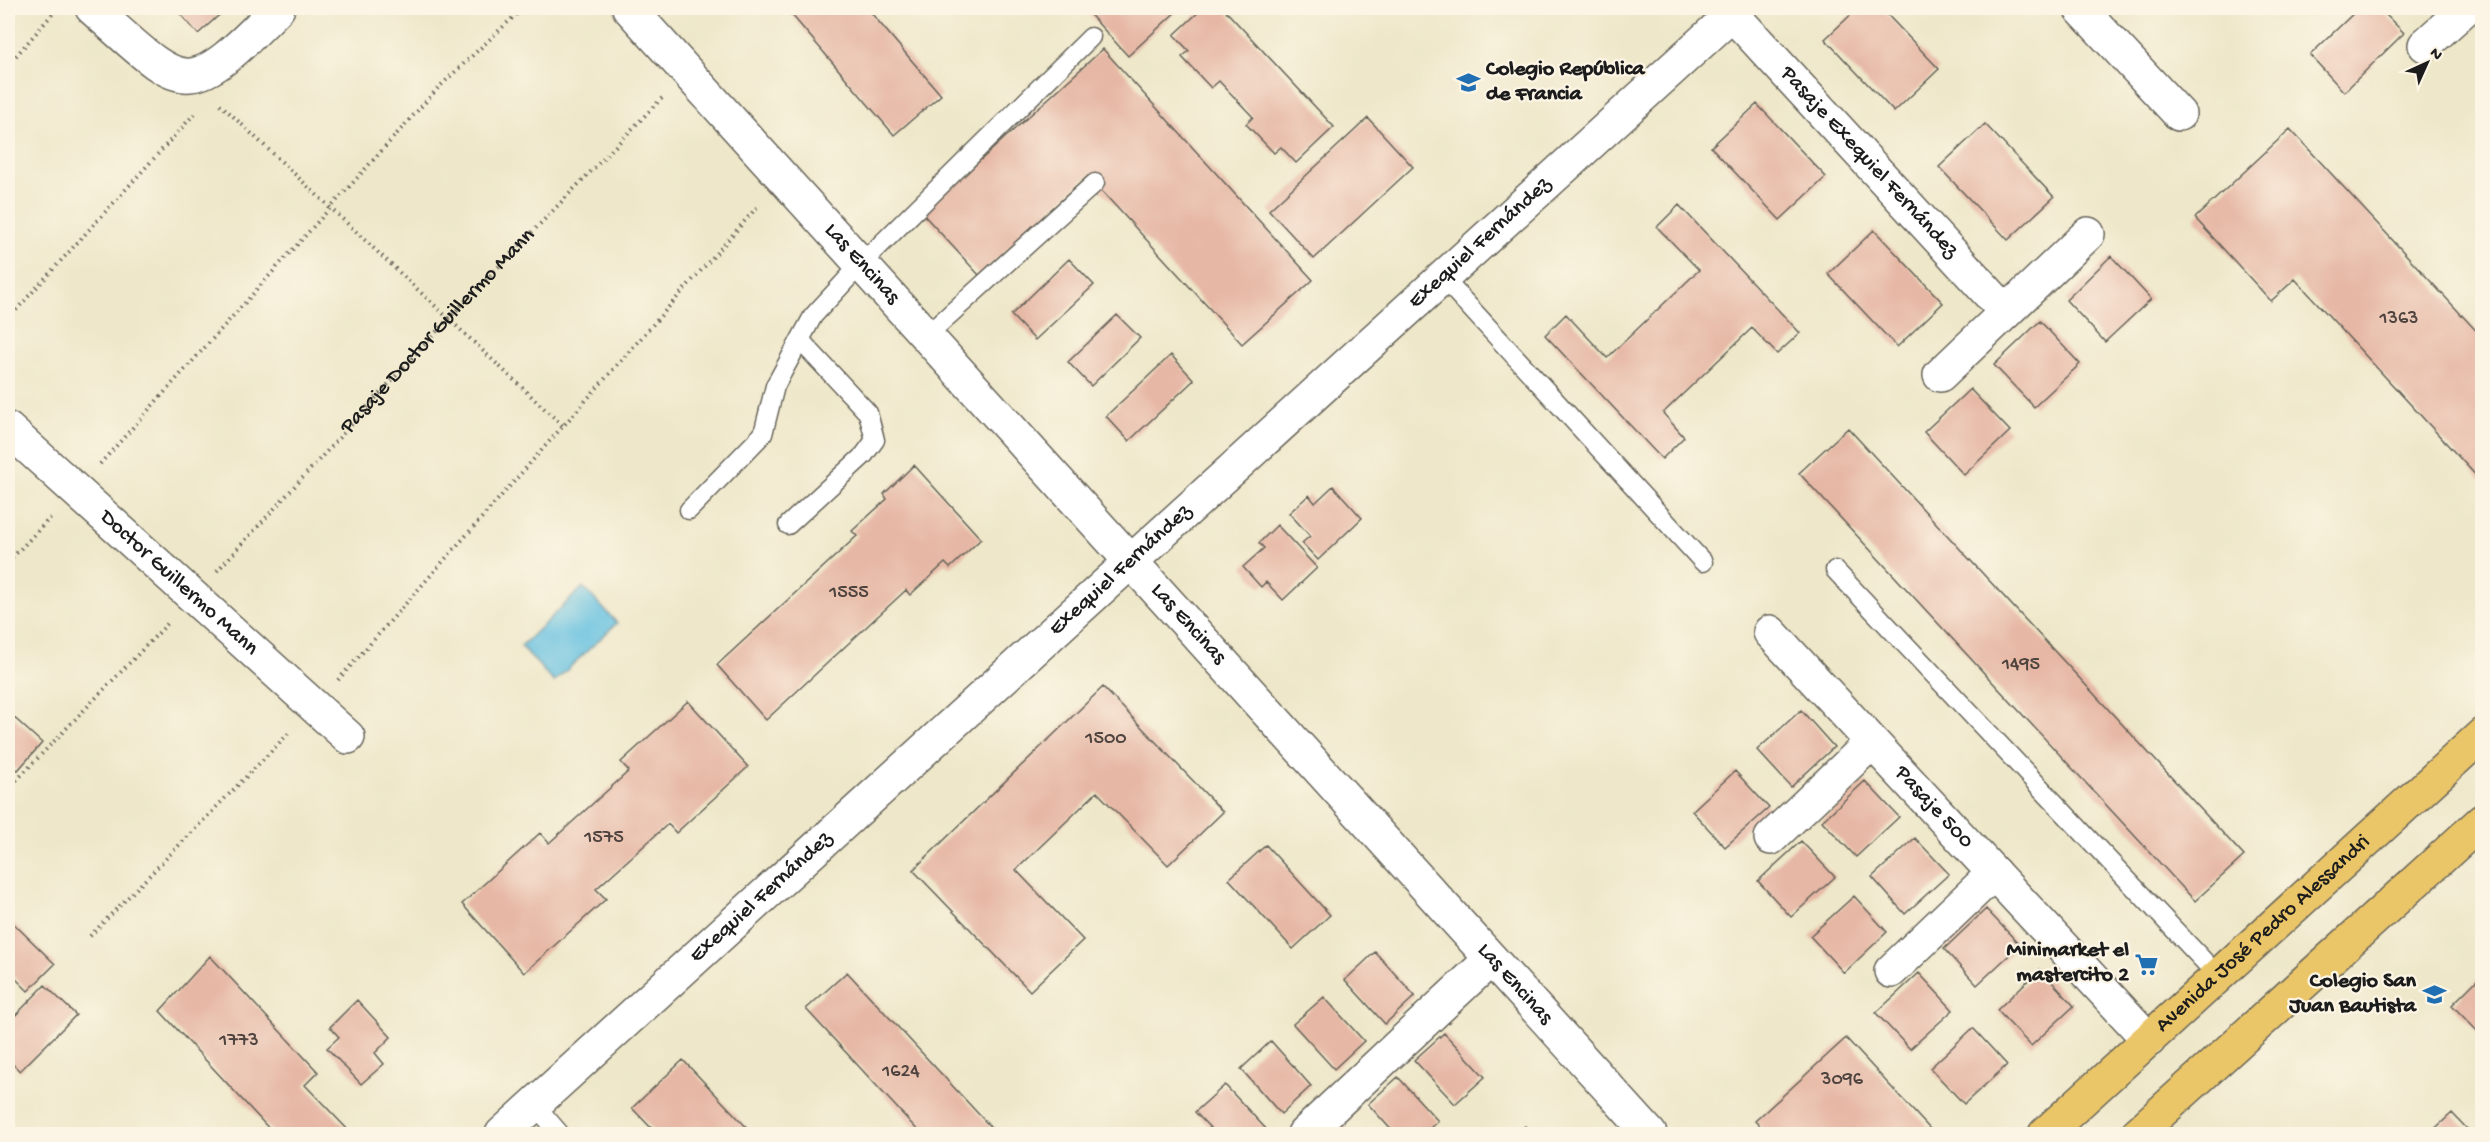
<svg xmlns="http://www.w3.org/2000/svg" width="2490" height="1142" font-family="'Gochi Hand',sans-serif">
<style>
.water{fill:#61bfe0;stroke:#3e6e7e;stroke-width:1.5}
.building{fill:#e6b7a4}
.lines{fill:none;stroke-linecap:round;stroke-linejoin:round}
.service-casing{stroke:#666359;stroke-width:21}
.minor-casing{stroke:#666359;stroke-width:36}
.tertiary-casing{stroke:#666359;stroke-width:36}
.primary-casing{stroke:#666359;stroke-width:36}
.path{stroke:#666359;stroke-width:4;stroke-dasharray:1.5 4.5;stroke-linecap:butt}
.service{stroke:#fff;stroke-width:18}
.minor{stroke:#fff;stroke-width:33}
.tertiary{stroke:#fff;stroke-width:33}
.primary{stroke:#ebc669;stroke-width:33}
.labels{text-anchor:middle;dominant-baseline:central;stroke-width:4.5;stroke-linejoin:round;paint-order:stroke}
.number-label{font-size:20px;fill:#4e433e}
.poi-label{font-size:22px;font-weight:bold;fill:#1c1c1c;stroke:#fcf5e5;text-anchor:end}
.street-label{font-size:22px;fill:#1c1c1c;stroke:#fcf5e5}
</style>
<rect width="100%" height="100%" fill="#fcf5e5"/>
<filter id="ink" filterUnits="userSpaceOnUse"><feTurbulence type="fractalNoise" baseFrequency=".0167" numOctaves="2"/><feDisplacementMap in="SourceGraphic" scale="12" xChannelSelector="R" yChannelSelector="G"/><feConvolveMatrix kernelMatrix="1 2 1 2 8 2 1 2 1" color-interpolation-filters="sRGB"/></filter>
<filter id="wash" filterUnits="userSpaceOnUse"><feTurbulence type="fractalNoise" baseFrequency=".008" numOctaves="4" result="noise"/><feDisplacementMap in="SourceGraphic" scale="24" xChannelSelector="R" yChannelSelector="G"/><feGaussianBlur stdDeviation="1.35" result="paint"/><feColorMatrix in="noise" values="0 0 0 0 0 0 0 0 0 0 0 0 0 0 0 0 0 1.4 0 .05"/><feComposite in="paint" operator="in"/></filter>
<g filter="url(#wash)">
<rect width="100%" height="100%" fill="#eee7c9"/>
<path class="water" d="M583 587 617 623 554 682 521 646Z"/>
<g id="blocks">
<path class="building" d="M175 8H227L198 34Z
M786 8H867L941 95 894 135Z
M1084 8H1180L1128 56Z
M1203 8H1223L1334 127 1296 163 1281 147 1274 153 1246 124 1253 117 1219 81 1211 88 1182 57 1189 51 1174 35Z
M1858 8H1881L1939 69 1894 112 1825 39Z
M2359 8H2379L2404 33 2344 92 2310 55Z
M1103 49 1313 280 1242 344 1088 176 979 275 922 213Z
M1757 104 1826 177 1780 220 1711 147Z
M1368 118 1413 167 1314 259 1269 210Z
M1985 124 2054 197 2008 240 1939 167Z
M2290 129 2482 337V482L2295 279 2271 301 2195 218Z
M1679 205 1800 333 1777 354 1752 328 1663 413 1684 437 1662 459 1545 335 1566 314 1607 358 1699 270 1657 227Z
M1874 230 1943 303 1897 347 1828 274Z
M2111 256 2151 299 2105 342 2066 300Z
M1069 259 1094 285 1035 340 1011 315Z
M1117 315 1140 338 1091 386 1068 362Z
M2040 321 2080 364 2034 407 1994 365Z
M1171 355 1194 380 1129 441 1106 416Z
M1970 389 2010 431 1964 475 1924 432Z
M1848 428 2244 856 2195 901 1799 473Z
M914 465 981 539 950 568 945 563 910 595 906 590 766 720 717 665 857 536 852 531 887 499 884 494Z
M1333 486 1362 518 1318 560 1302 543 1310 536 1289 513 1309 495 1315 503Z
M1277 525 1317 568 1283 600 1266 582 1261 587 1243 567 1264 548 1259 543Z
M1103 687 1223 812 1168 865 1097 792 1016 870 1083 940 1030 991 913 870Z
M688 701 748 767 676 833 668 824 596 889 606 899 524 973 462 904 540 833 549 843 629 771 621 762Z
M1801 710 1834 747 1791 787 1757 750Z
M8 712 42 743 18 770 8 766Z
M1735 771 1769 808 1725 847 1692 811Z
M1865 781 1899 817 1856 857 1822 821Z
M1915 838 1949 874 1905 914 1872 877Z
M1801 841 1835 877 1791 917 1758 881Z
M1266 845 1330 915 1293 949 1229 879Z
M1854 896 1887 932 1844 973 1810 936Z
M1986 909 2020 945 1977 985 1944 949Z
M8 918 55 964 28 991 8 971Z
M1375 952 1415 996 1385 1024 1345 980Z
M210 956 318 1072 305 1085 352 1134H274L160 1011Z
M2040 969 2074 1006 2031 1046 1997 1010Z
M847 972 997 1134H921L806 1009Z
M1919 973 1953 1010 1910 1049 1876 1013Z
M2482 975V1036L2452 1005Z
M45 985 76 1015 20 1071 8 1060V1023Z
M1324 997 1364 1041 1334 1069 1293 1024Z
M357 1000 391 1037 375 1053 384 1064 361 1084 327 1048 339 1037 330 1027Z
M1973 1028 2007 1065 1964 1104 1930 1068Z
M1444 1033 1485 1077 1455 1104 1414 1060Z
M1846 1038 1930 1129 1925 1134H1767L1755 1121Z
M1271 1041 1311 1086 1281 1114 1241 1069Z
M683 1060 753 1134H657L632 1108Z
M1398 1077 1438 1121 1423 1134H1395L1368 1104Z
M1225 1085 1266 1129 1259 1134H1216L1195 1112Z
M2452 1113 2472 1134H2429Z
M1344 1125 1352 1134H1333Z
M1525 1126 1532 1134H1516Z"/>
</g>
</g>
<g filter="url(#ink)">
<use href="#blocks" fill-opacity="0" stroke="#666359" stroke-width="1.5"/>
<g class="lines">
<defs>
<path id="service" d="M1443 278 1703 562
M926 336 1095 183
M689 510 763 434 775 386 813 316 861 264 1091 37
M788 525 864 455 875 440 868 413 800 340
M1835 570 2218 976
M535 1105 560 1134"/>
<g id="minor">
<path d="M92 8C186 92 185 103 278 8"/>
<path d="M2080 8 2179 114"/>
<path id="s2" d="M1732 14 2006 312"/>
<path d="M2425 45 2466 8"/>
<path d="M1940 375 2088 234"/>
<path id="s3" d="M8 429 348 737"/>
<path id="s4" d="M1770 632 2149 1040"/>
<path d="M1771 838 1872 742"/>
<path d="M1891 971 1994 873"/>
<path d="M1304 1134 1491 959"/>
</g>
<g id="tertiary">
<path id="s5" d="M629 8 1650 1134"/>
<path id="s6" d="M502 1134 1739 8"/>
</g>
<g id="primary">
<path id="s7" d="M2045 1134 2482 735"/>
<path d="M2137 1134 2482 821"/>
</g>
</defs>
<use href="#service" class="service-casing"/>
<use href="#minor" class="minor-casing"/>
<use href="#tertiary" class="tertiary-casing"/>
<use href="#primary" class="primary-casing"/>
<g class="path">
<path d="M8 65 56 10"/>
<path d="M220 104 563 426"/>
<path d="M8 319 197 111"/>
<path d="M100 464 438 88 523 8"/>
<path d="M8 562 52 516"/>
<path id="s1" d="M217 571 449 318 662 98"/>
<path d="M338 680 759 205"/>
<path d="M8 789 169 622"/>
<path d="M90 936 290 732"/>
</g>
<use href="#service" class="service"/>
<use href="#minor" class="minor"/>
<use href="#tertiary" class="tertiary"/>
<use href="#primary" class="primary"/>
</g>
</g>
<defs>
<symbol id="school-bare" viewBox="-9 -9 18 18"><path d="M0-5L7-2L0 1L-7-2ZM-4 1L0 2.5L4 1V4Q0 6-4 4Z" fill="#1f6fb2" stroke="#fcf5e5" stroke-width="2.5" paint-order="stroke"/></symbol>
<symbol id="supermarket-bare" viewBox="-9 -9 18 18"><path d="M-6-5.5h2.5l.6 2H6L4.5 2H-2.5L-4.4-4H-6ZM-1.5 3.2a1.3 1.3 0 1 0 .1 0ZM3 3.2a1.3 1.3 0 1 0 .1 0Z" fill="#1f6fb2" stroke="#fcf5e5" stroke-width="2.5" paint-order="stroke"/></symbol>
</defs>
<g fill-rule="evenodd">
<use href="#school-bare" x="1452" y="66" width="33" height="33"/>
<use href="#supermarket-bare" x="2130" y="948" width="33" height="33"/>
<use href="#school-bare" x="2418" y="978" width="33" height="33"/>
</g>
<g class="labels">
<g class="number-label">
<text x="2399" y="319">1363</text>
<text x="849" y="593">1555</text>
<text x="2021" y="665">1495</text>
<text x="1106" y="739">1500</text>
<text x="604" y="838">1575</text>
<text x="239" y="1041">1773</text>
<text x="901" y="1072">1624</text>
<text x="1842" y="1080">3096</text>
</g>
<g class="poi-label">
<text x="1486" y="70" text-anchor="start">Colegio República<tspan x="1486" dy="25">de Francia</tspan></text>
<text x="2129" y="951">Minimarket el<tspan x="2129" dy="25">mastercito 2</tspan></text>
<text x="2416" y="982">Colegio San<tspan x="2416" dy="25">Juan Bautista</tspan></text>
</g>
<g class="street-label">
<text stroke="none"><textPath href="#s2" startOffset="202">Pasaje Exequiel Fernández</textPath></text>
<text stroke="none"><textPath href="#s6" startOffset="1323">Exequiel Fernández</textPath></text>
<text stroke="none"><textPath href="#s5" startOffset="346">Las Encinas</textPath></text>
<text stroke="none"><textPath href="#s1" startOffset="326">Pasaje Doctor Guillermo Mann</textPath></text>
<text stroke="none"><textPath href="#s6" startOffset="837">Exequiel Fernández</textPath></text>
<text stroke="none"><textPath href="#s3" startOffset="230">Doctor Guillermo Mann</textPath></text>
<text stroke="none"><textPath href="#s5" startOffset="832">Las Encinas</textPath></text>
<text stroke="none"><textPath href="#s4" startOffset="240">Pasaje 500</textPath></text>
<text stroke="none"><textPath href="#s6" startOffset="351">Exequiel Fernández</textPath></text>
<text stroke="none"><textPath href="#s7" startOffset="296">Avenida José Pedro Alessandri</textPath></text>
<text stroke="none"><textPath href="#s5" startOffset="1318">Las Encinas</textPath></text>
</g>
</g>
<rect width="2490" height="1142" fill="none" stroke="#fcf5e5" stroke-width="30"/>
<g transform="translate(2427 63) rotate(45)" stroke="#fcf5e5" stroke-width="4.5" paint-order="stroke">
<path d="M0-4.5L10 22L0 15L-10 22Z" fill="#1c1c1c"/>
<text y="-9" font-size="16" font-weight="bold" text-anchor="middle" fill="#1c1c1c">N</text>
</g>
</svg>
